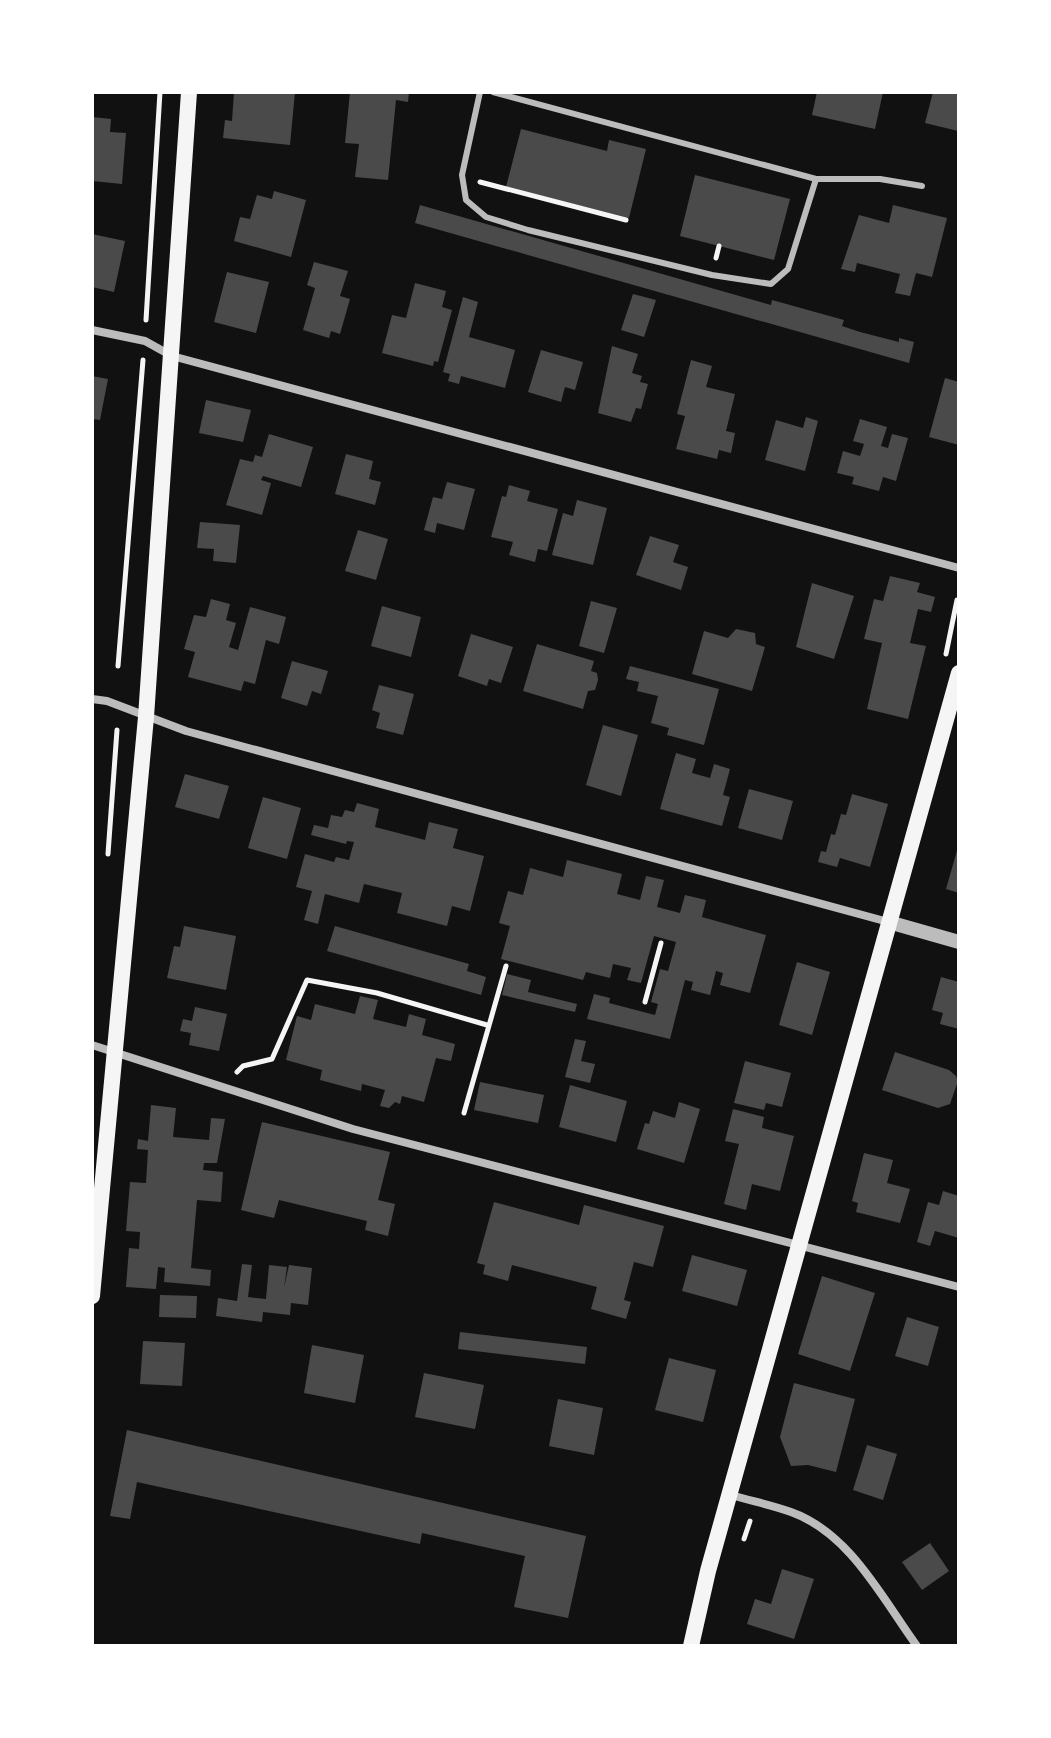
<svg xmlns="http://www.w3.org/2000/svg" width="1051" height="1738" font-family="Roboto,sans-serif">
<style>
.building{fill:#4a4a4a}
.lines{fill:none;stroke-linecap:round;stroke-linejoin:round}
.path{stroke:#f5f5f5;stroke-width:5}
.service{stroke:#bcbcbc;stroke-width:6}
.minor{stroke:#bcbcbc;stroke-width:8}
.tertiary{stroke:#bcbcbc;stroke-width:14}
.secondary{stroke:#f5f5f5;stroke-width:16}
</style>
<rect width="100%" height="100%" fill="#111"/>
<path class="building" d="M234 92H295L290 145 223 138 225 120 232 121Z
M350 92H409L408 102 396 100 388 180 355 177 359 144 345 143Z
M817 92H883L875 129 812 115Z
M933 92H959L958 131 925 123Z
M92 117 111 119 110 132 126 133 122 184 92 181Z
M521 129 607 151 609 140 646 149 629 218 506 187Z
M695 175 790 199 774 260 680 236Z
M274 191 306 200 291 257 234 241 240 217 250 219 257 195 272 199Z
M420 205 771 305 772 300 844 320 842 326 860 332 899 342V338L914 342 909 363 415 223Z
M893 205 947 218 932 277 916 273 910 296 895 293 900 274 857 263 855 272 841 269 859 215 889 223Z
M92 234 125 241 114 292 92 287Z
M314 262 348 271 340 296 350 299 340 334 331 331 329 338 303 330 315 288 307 285Z
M227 272 269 282 256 333 214 322Z
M415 283 446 291 442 307 452 310 438 362 434 361 433 366 382 353 392 315 406 318Z
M633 294 656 300 644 337 621 330Z
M463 297 478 302 469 337 515 350 505 388 461 376 459 384 448 381 450 374 443 372Z
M612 346 638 354 632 373 642 376 640 382 648 384 641 409 636 408 631 422 598 413Z
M541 350 583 362 575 390 565 387 561 402 528 392Z
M691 360 712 366 706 387 735 394 726 431 735 433 731 453 719 450 717 459 676 449 685 416 677 414Z
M92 376 108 379 100 420 92 419Z
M945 378 959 382V445L929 437Z
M206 400 251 410 243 442 199 433Z
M806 417 818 421 805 471 765 460 776 420 803 428Z
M860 419 887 427 881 446 888 448 892 434 908 438 896 481 883 477 879 491 852 484 854 477 837 473 843 451 860 456 864 444 853 441Z
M269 434 313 447 301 487 263 476 261 480 271 483 262 515 226 505 240 459 253 462 255 455 262 457Z
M346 454 373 461 369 479 381 482 375 505 335 494Z
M447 482 475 489 464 530 437 523 435 533 424 530 433 497 442 499Z
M509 485 530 491 527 501 558 509 547 551 538 549 535 562 509 555 513 542 491 537 502 496 506 497Z
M577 500 607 508 593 565 552 555 563 513 573 516Z
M200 522 240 525 236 563 213 561 214 549 197 548Z
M358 530 388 539 376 580 345 571Z
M650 536 679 545 673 562 688 567 681 590 636 575Z
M890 576 920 583 917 592 935 597 931 612 918 609 910 643 926 646 908 719 867 709 882 643 864 639 874 599 883 601Z
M812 583 854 596 834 659 796 647Z
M211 599 230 604 226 620 236 623 229 647 238 650 250 607 286 617 279 644 266 640 255 684 244 681 241 691 188 677 195 652 184 649 194 615 206 617Z
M591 601 617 608 604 653 579 646Z
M382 606 421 617 411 657 371 646Z
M736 629 755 633 756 644 765 647 752 691 692 674 704 631 728 638Z
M471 634 513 647 501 683 489 679 487 686 458 676Z
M537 644 594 661 591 671 597 673 598 680 595 690 588 691 583 709 523 691Z
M292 661 328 671 321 694 312 691 307 706 281 698Z
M630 666 719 689 704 745 667 735 669 728 651 723 658 696 637 691 639 682 626 679Z
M379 685 414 694 403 735 376 728 380 713 372 710Z
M603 725 638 735 621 796 586 785Z
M676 753 696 759 692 773 710 778 714 764 730 769 723 795 730 797 722 826 660 809Z
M185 774 229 786 219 819 175 807Z
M749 789 793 801 782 840 738 828Z
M852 794 888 804 870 867 840 858 837 867 818 862 821 851 826 852 831 834 835 835 841 814 846 815Z
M263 797 301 808 287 859 248 848Z
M357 803 379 809 375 827 425 840 429 822 458 829 453 848 484 856 470 911 452 906 447 926 397 913 402 893 364 884 359 903 325 894 318 924 304 920 312 891 296 887 305 854 334 862 336 857 349 860 354 842 347 841 346 844 311 835 314 825 328 828 331 815 342 817 345 810 354 812Z
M958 847H959V893L946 889Z
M567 860 622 874 617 894 640 900 646 876 664 880 657 907 680 913 685 895 706 900 702 917 766 935 750 993 720 985 723 973 716 971 710 995 691 990 693 982 685 980 670 1039 587 1019 594 994 610 998 609 1003 655 1015 658 1004 651 1002 660 969 668 971 676 942 654 936 641 983 627 980 631 968 613 964 610 978 586 972 583 980 501 959 510 926 499 923 508 891 523 895 530 868 563 877Z
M184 926 236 936 226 990 167 978 174 946 180 947Z
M335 926 469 964 467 971 486 977 481 995 327 951Z
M797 962 830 972 812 1035 779 1025Z
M507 974 531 980 528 992 577 1004 575 1012 502 995Z
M941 977 959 982V1029L940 1024 943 1013 932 1010Z
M360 996 378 1000 373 1019 406 1027 409 1014 426 1019 422 1035 455 1044 451 1061 436 1058 424 1102 402 1096 400 1104 395 1102 389 1108 380 1106 385 1090 362 1084 361 1091 320 1080 322 1070 286 1060 297 1016 311 1020 315 1004 355 1014Z
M195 1007 227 1014 219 1051 189 1045 191 1033 180 1031 183 1019 192 1021Z
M575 1039 586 1041 581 1061 595 1064 590 1083 565 1077Z
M895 1052 949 1070 956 1076 958 1081 950 1104 938 1108 882 1090Z
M745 1061 791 1073 782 1107 766 1103 764 1110 734 1103Z
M480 1082 544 1095 538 1123 474 1110Z
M570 1085 627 1101 616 1142 559 1127Z
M679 1102 700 1109 684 1163 637 1149 645 1123 649 1124 653 1111 675 1118Z
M151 1105 176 1108 173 1137 209 1140 211 1118 225 1119 217 1163H204L203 1170 223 1172 221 1202 197 1200 191 1268 211 1270 210 1286 164 1282 165 1268 158 1267 156 1289 126 1287 129 1248 139 1249 140 1232 126 1231 130 1182 146 1183 148 1150 137 1149 138 1139 148 1141Z
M733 1109 764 1117 762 1128 794 1136 780 1191 752 1184 746 1210 724 1204 739 1144 725 1141Z
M262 1122 390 1152 378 1200 395 1204 388 1236 365 1230 367 1221 279 1200 274 1218 241 1210Z
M864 1153 893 1160 887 1183 910 1189 900 1223 856 1212 858 1203 852 1201Z
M943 1191 959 1196V1238L935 1231 930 1246 917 1242 928 1202 939 1205Z
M494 1202 579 1225 584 1205 664 1226 653 1267 634 1262 624 1300 631 1302 626 1319 591 1309 597 1287 512 1265 508 1281 483 1274 485 1265 477 1263Z
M692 1255 747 1270 737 1306 682 1291Z
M242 1264 252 1265 248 1297 266 1299 269 1265 287 1267 284 1288 289 1265 312 1268 308 1305 291 1303 290 1315 263 1312 262 1322 216 1316 218 1298 237 1301Z
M822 1276 875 1293 850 1371 798 1354Z
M160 1295 197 1296 196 1318 159 1317Z
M907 1317 939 1327 928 1366 895 1356Z
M460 1332 587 1347 585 1364 458 1349Z
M143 1341 185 1343 182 1386 140 1384Z
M312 1345 364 1355 355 1403 304 1393Z
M669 1358 716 1370 703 1422 655 1410Z
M424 1373 484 1385 475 1429 415 1417Z
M794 1383 855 1399 836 1472 808 1465 791 1466 780 1437Z
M558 1399 603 1408 594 1455 549 1446Z
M127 1430 586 1536 568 1618 514 1607 525 1556 422 1533 420 1544 137 1482 130 1519 110 1516Z
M867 1445 897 1454 883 1500 853 1490Z
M930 1543 949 1571 922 1590 902 1562Z
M782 1569 814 1579 794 1639 747 1624 755 1599 771 1604Z"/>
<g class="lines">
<path class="path" d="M480 182 626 220
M716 258 719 246
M146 320 160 92
M946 654 957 600
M118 666 143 360
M108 854 117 730
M645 1002 661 943
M237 1072 243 1066 272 1059 307 980 377 993 487 1025
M464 1113 506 966
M744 1539 750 1521"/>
<path class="service" d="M480 92 462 175 466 200 486 217 528 230 712 275 771 284 788 269 816 179
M493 92 816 179H880L922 186"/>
<path class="minor" d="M92 330 145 341 172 356 959 568
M92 699 107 701 186 731 892 923
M92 1045 353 1129 959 1287
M731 1495C751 1501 772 1505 791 1512 850 1533 882 1598 917 1646"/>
<path class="tertiary" d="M892 923 959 942"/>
<path class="secondary" d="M92 1296 146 717 189 92
M691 1646 708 1571 959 673"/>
</g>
<rect width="1051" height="1738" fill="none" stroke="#ffffff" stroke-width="188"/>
</svg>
